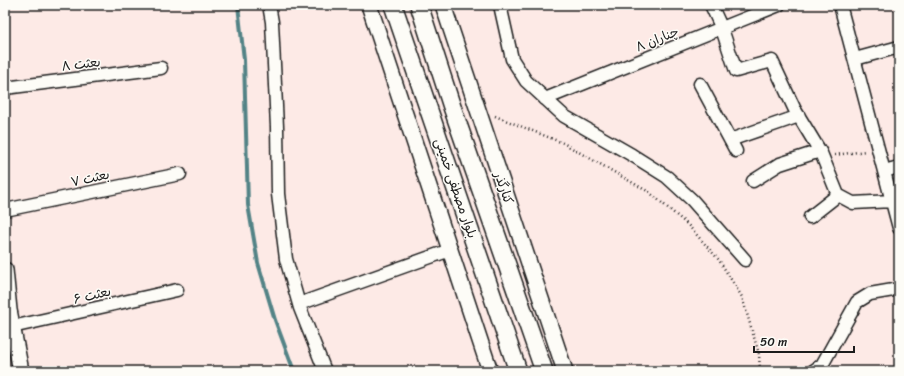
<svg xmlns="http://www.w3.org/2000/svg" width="904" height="376" font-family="Sriracha,'Playpen Sans Arabic',sans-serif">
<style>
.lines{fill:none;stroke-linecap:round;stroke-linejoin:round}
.stream{stroke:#528386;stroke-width:4}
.minor-casing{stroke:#1c1c1c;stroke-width:15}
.tertiary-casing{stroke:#1c1c1c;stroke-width:18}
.secondary-casing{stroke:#1c1c1c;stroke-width:20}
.path{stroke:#1c1c1c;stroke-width:2.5;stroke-dasharray:1 3;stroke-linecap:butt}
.minor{stroke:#fdfcf7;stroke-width:12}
.tertiary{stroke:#fdfcf7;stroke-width:15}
.secondary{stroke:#fdfcf7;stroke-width:17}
.labels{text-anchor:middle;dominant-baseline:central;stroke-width:3;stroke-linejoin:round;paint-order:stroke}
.street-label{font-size:13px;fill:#1c1c1c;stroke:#fdfcf7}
</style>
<rect width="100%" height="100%" fill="#fdeae6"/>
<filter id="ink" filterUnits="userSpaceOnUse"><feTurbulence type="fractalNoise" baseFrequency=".025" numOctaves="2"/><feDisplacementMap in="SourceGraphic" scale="8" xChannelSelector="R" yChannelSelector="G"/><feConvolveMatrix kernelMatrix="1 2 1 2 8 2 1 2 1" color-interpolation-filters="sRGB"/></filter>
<g filter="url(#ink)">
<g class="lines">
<path class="stream" d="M238 5 244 60 248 205 258 263 275 320 294 371"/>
<defs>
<path id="minor" d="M269 5 272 22 277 127 278 194 286 259 300 308 325 371
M500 5 512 59 526 81 564 116 632 155 667 177 692 200 745 260
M711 5 722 29 736 71 772 61 795 110 821 153 838 195 853 203 892 201
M840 5 899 228
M855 59 899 47
M700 84 736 151
M5 88 161 68
M545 99 779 5
M730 140 799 116
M884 171 899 167
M753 181 780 164 820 151
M5 210 180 174
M810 217 838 195
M299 304 450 250
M12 327 177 290
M813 371 822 365 857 302 870 294 899 289"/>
<path id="tertiary" d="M369 5 490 371
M443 5 565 371
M5 270 9 310 21 371"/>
<path id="secondary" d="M393 5 518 371
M419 5 451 104 544 371"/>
</defs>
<use href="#minor" class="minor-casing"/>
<use href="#tertiary" class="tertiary-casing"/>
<use href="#secondary" class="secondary-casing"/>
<path class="path" d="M513 8 518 5
M495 116 563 143 649 192 688 225 719 260 742 297 759 354 760 371
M835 155 866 151"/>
<use href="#minor" class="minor"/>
<use href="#tertiary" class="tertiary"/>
<use href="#secondary" class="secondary"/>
</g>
</g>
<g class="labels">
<g class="street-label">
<text transform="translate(657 39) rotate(-22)">چناران ۸</text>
<text transform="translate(81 64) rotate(-7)">بعثت ۸</text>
<text transform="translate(90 178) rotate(-12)">بعثت ۷</text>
<text transform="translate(456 188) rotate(71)">بلوار مصطفی خمینی</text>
<text transform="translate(504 188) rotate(71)">کنارگذر</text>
<text transform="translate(92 295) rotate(-13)">بعثت ۶</text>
</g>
</g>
<rect width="904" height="376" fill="none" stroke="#fdfcf7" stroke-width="20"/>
<rect x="10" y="10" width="884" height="356" fill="none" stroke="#1c1c1c" stroke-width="1.5" filter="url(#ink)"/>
<path d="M754 346v6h100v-6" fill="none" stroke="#1c1c1c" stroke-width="2"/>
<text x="760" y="346" font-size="12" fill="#1c1c1c" stroke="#fdfcf7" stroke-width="3" paint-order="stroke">50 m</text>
</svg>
